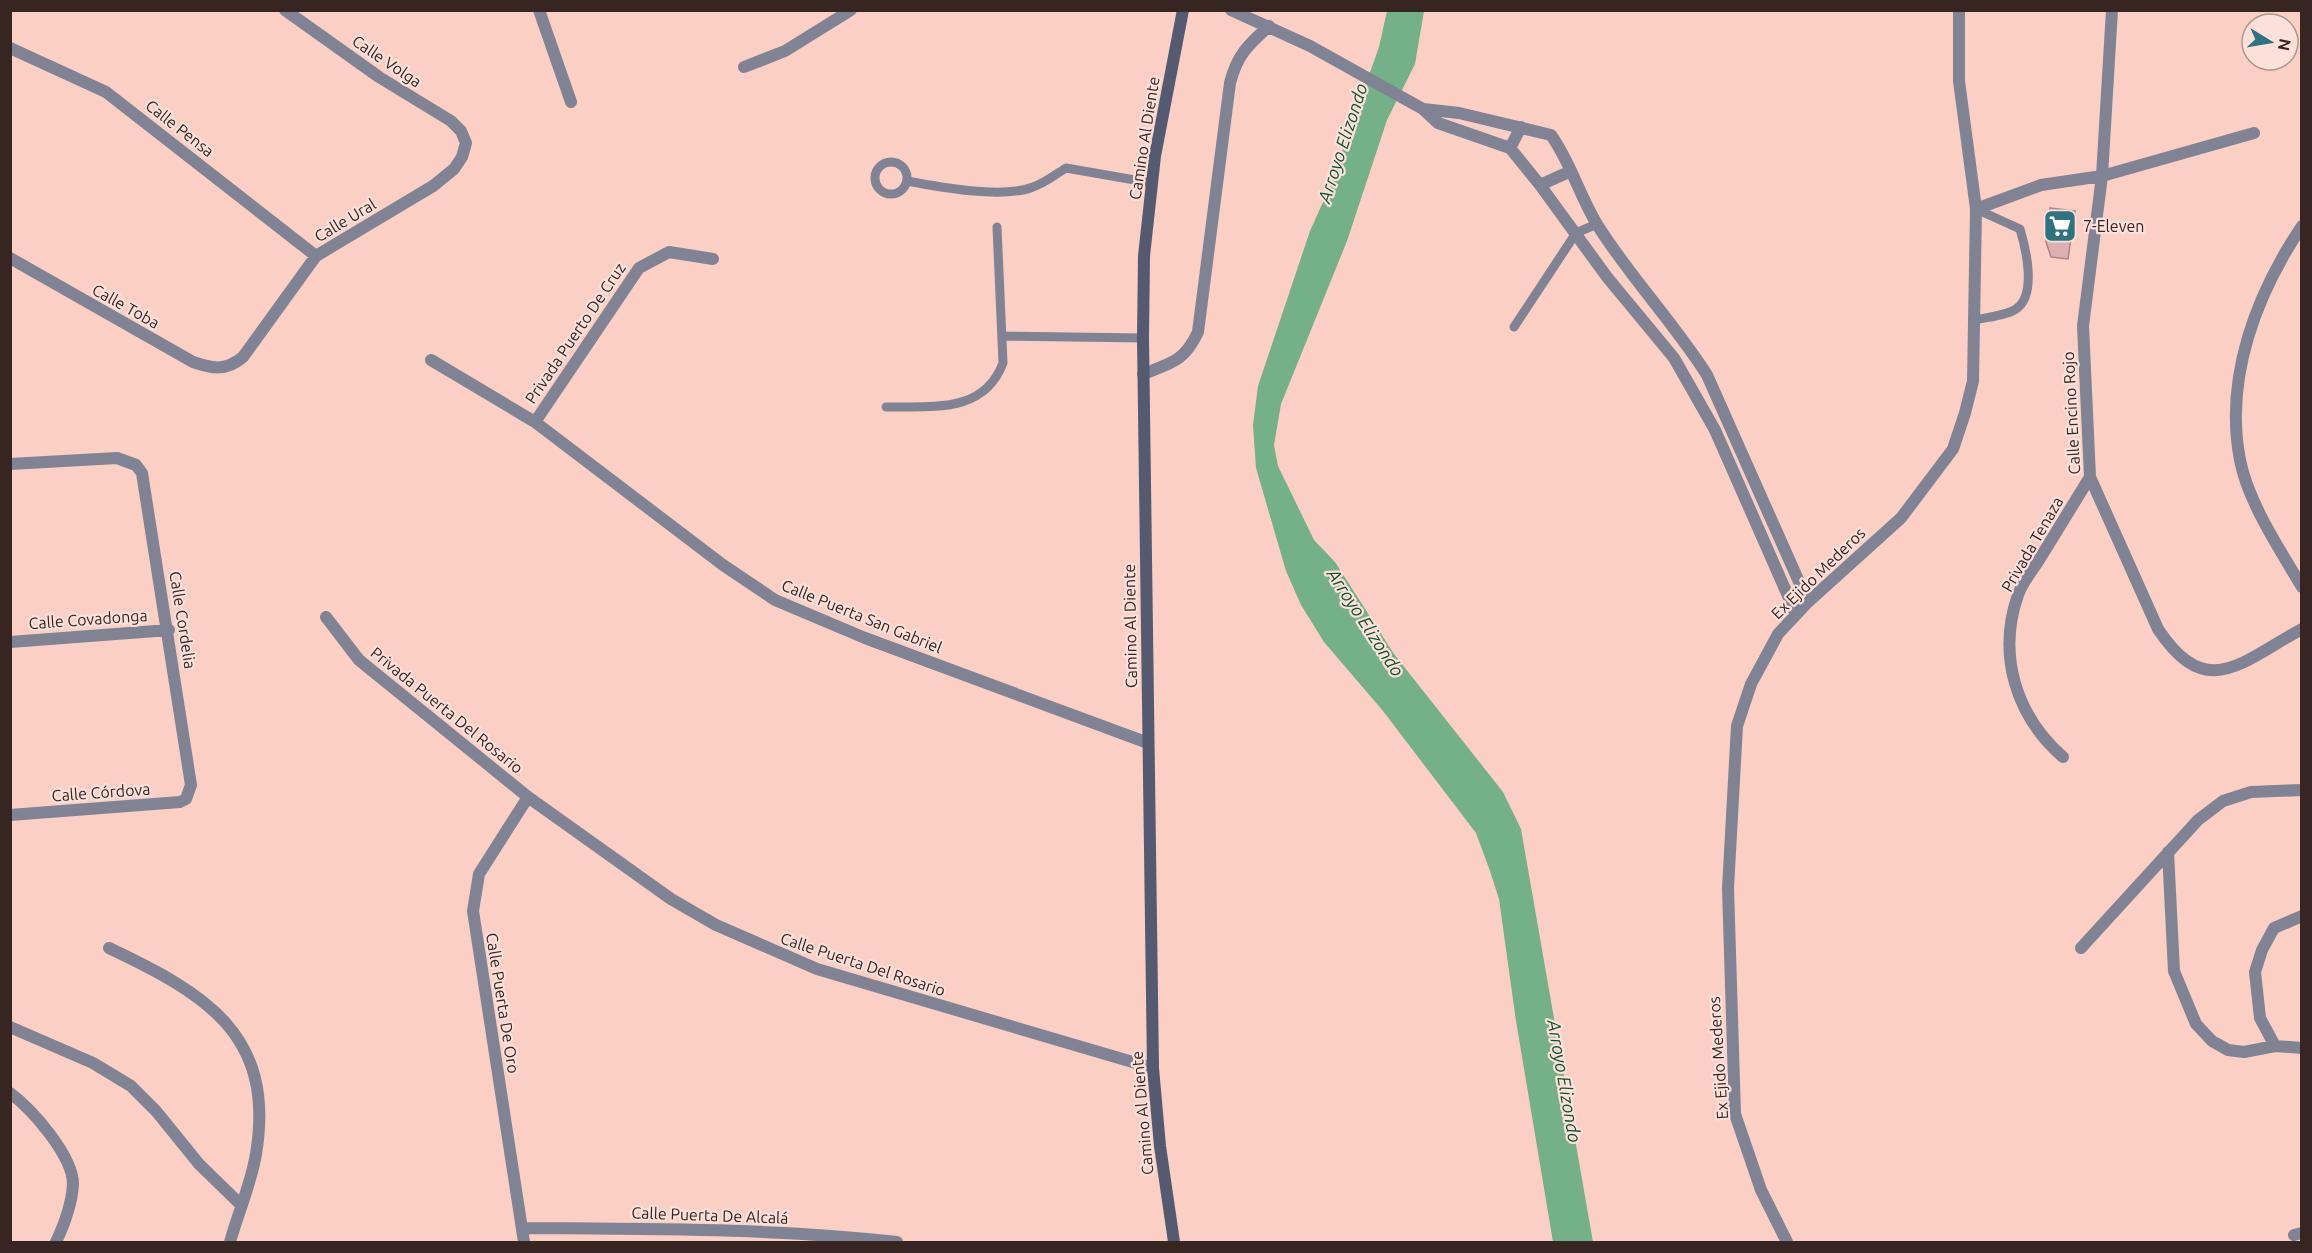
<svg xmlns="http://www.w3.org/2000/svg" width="2312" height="1253" font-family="Ubuntu,sans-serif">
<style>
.water{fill:#74b088}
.building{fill:#dcafb1;stroke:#af8487;stroke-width:1.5}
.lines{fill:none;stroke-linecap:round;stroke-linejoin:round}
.lane{stroke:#7f8393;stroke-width:9}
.street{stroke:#7f8393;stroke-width:12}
.secondary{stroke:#545a70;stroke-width:12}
.labels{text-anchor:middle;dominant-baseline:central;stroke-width:4.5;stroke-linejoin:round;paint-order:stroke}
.street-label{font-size:16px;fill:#362521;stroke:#fce0d9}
.poi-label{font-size:16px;fill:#362521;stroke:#fce0d9;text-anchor:start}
.water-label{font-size:18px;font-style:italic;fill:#09532e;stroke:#fce0d9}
</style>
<rect width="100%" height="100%" fill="#fbcfc3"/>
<path class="water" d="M1387 11H1424L1415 64 1387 120 1347 241 1281 404 1274 445 1278 466 1314 540 1335 562 1394 654 1503 792 1521 829 1593 1242H1553L1516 1021 1499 899 1490 871 1476 833 1383 711 1324 642 1301 605 1286 571 1256 468 1253 425 1258 386 1310 231 1328 191 1379 47Z"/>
<path class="building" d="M2050 208 2075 211 2068 259 2051 257 2046 242Z"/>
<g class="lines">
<path class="lane" d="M875 178a16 16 0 1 1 32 0a16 16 0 1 1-32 0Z
M907 181C939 187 1003 199 1033 187 1045 183 1056 174 1066 168L1152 183
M1975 320C1987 317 2006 316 2016 309 2037 295 2026 249 2020 229L1976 209
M1514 327 1576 233 1597 224
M1002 336 1143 338
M886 407C932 406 984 414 1003 363L997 227"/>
<path class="street" d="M539 10 571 102
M1231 10 1310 46 1423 109 1438 123 1510 148 1540 185 1607 277 1674 358 1715 430 1796 614
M2112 10 2102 176 2083 326 2090 477 2158 629C2207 703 2242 661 2302 629
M10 48 106 92 316 256
M744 67 785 51 851 10
M1423 109 1459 113 1551 135C1571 163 1580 197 1598 226 1631 278 1674 323 1707 375L1808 602
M1510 148 1521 127
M1540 185 1571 171
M1976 209 2041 185 2102 176 2254 133
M2302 226C2257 293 2224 377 2240 460 2248 502 2280 550 2302 587
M10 258 193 362C213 369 226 371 243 357L316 256 433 186 454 169 462 157 466 143 461 131 451 121 379 77 285 10
M431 360 535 422 723 565 775 600 865 638 1148 743
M1143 374C1171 363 1184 362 1198 332L1230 83C1237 55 1248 45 1269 26
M535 422 639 268 669 252 713 259
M10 464 117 458 136 465 142 473 191 785 186 799 180 802 10 815
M326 617 359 660 528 797 671 899 716 925 817 969 1153 1068
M10 642 169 630
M2063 757C2016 716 1997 655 2018 595 2022 583 2032 571 2039 560 2056 532 2073 505 2090 477
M2168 852 2174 971 2196 1024 2212 1041 2228 1050 2244 1052 2275 1046 2302 1048
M109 948C204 993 276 1034 256 1154 251 1184 238 1213 230 1242
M2081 948 2198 820 2223 801 2251 792 2302 790
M10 1027 93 1063 131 1086 156 1111 199 1164 240 1204
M2275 1046 2260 1018 2255 972 2262 950 2274 928 2302 916
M10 1093C32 1109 73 1156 73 1184 72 1203 64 1225 56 1242
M522 1228C647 1229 773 1228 897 1242
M2294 1235 2302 1233
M524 1242 473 911 479 874 528 797
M1787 1242 1761 1190 1735 1114 1728 888 1737 726 1751 684 1778 634 1808 602 1901 518 1953 449 1965 413 1973 381 1976 209 1959 81V10"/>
<path class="secondary" d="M1174 1242 1160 1146 1153 1068 1143 338 1144 256 1155 156 1183 10"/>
</g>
<defs>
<symbol id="supermarket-square" viewBox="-11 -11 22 22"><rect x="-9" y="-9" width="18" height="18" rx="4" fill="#2e7382" stroke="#fce0d9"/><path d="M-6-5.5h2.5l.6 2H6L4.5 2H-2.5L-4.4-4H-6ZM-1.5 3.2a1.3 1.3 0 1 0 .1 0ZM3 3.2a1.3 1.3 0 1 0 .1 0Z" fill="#fff"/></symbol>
</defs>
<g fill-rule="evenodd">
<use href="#supermarket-square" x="2041" y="207" width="38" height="38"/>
</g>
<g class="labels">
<g class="street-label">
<text transform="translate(387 61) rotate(34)">Calle Volga</text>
<text transform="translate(180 128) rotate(38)">Calle Pensa</text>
<text transform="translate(1144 138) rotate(-81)">Camino Al Diente</text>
<text transform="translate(345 220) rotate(-31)">Calle Ural</text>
<text transform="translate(126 306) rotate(29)">Calle Toba</text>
<text transform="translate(575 333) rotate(-56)">Privada Puerto De Cruz</text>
<text transform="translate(2071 413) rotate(-93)">Calle Encino Rojo</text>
<text transform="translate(2032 544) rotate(-60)">Privada Tenaza</text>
<text transform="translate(1818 573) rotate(-44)">Ex Ejido Mederos</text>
<text transform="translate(862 616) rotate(22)">Calle Puerta San Gabriel</text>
<text transform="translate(88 619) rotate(-4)">Calle Covadonga</text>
<text transform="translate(183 620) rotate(81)">Calle Cordelia</text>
<text transform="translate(1130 626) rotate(-91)">Camino Al Diente</text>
<text transform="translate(447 710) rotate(39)">Privada Puerta Del Rosario</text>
<text transform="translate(101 792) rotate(-4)">Calle Córdova</text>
<text transform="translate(863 964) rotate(18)">Calle Puerta Del Rosario</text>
<text transform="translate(503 1003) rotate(81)">Calle Puerta De Oro</text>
<text transform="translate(1718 1058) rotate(-94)">Ex Ejido Mederos</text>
<text transform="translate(1142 1113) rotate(-95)">Camino Al Diente</text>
<text transform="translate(710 1215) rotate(2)">Calle Puerta De Alcalá</text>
</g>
<g class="poi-label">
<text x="2083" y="226">7-Eleven</text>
</g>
<g class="water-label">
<text transform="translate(1342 143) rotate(-72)">Arroyo Elizondo</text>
<text transform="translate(1366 622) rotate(57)">Arroyo Elizondo</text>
<text transform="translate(1565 1081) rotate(80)">Arroyo Elizondo</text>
</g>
</g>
<rect width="2312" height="1253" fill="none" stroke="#362521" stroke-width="24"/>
<g transform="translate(2270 42) rotate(101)"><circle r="28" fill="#fce0d9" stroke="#ad958f" stroke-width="1.5"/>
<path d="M0-4.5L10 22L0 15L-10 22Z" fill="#2e7382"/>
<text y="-9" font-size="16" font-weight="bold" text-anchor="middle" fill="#362521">N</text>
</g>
</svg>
